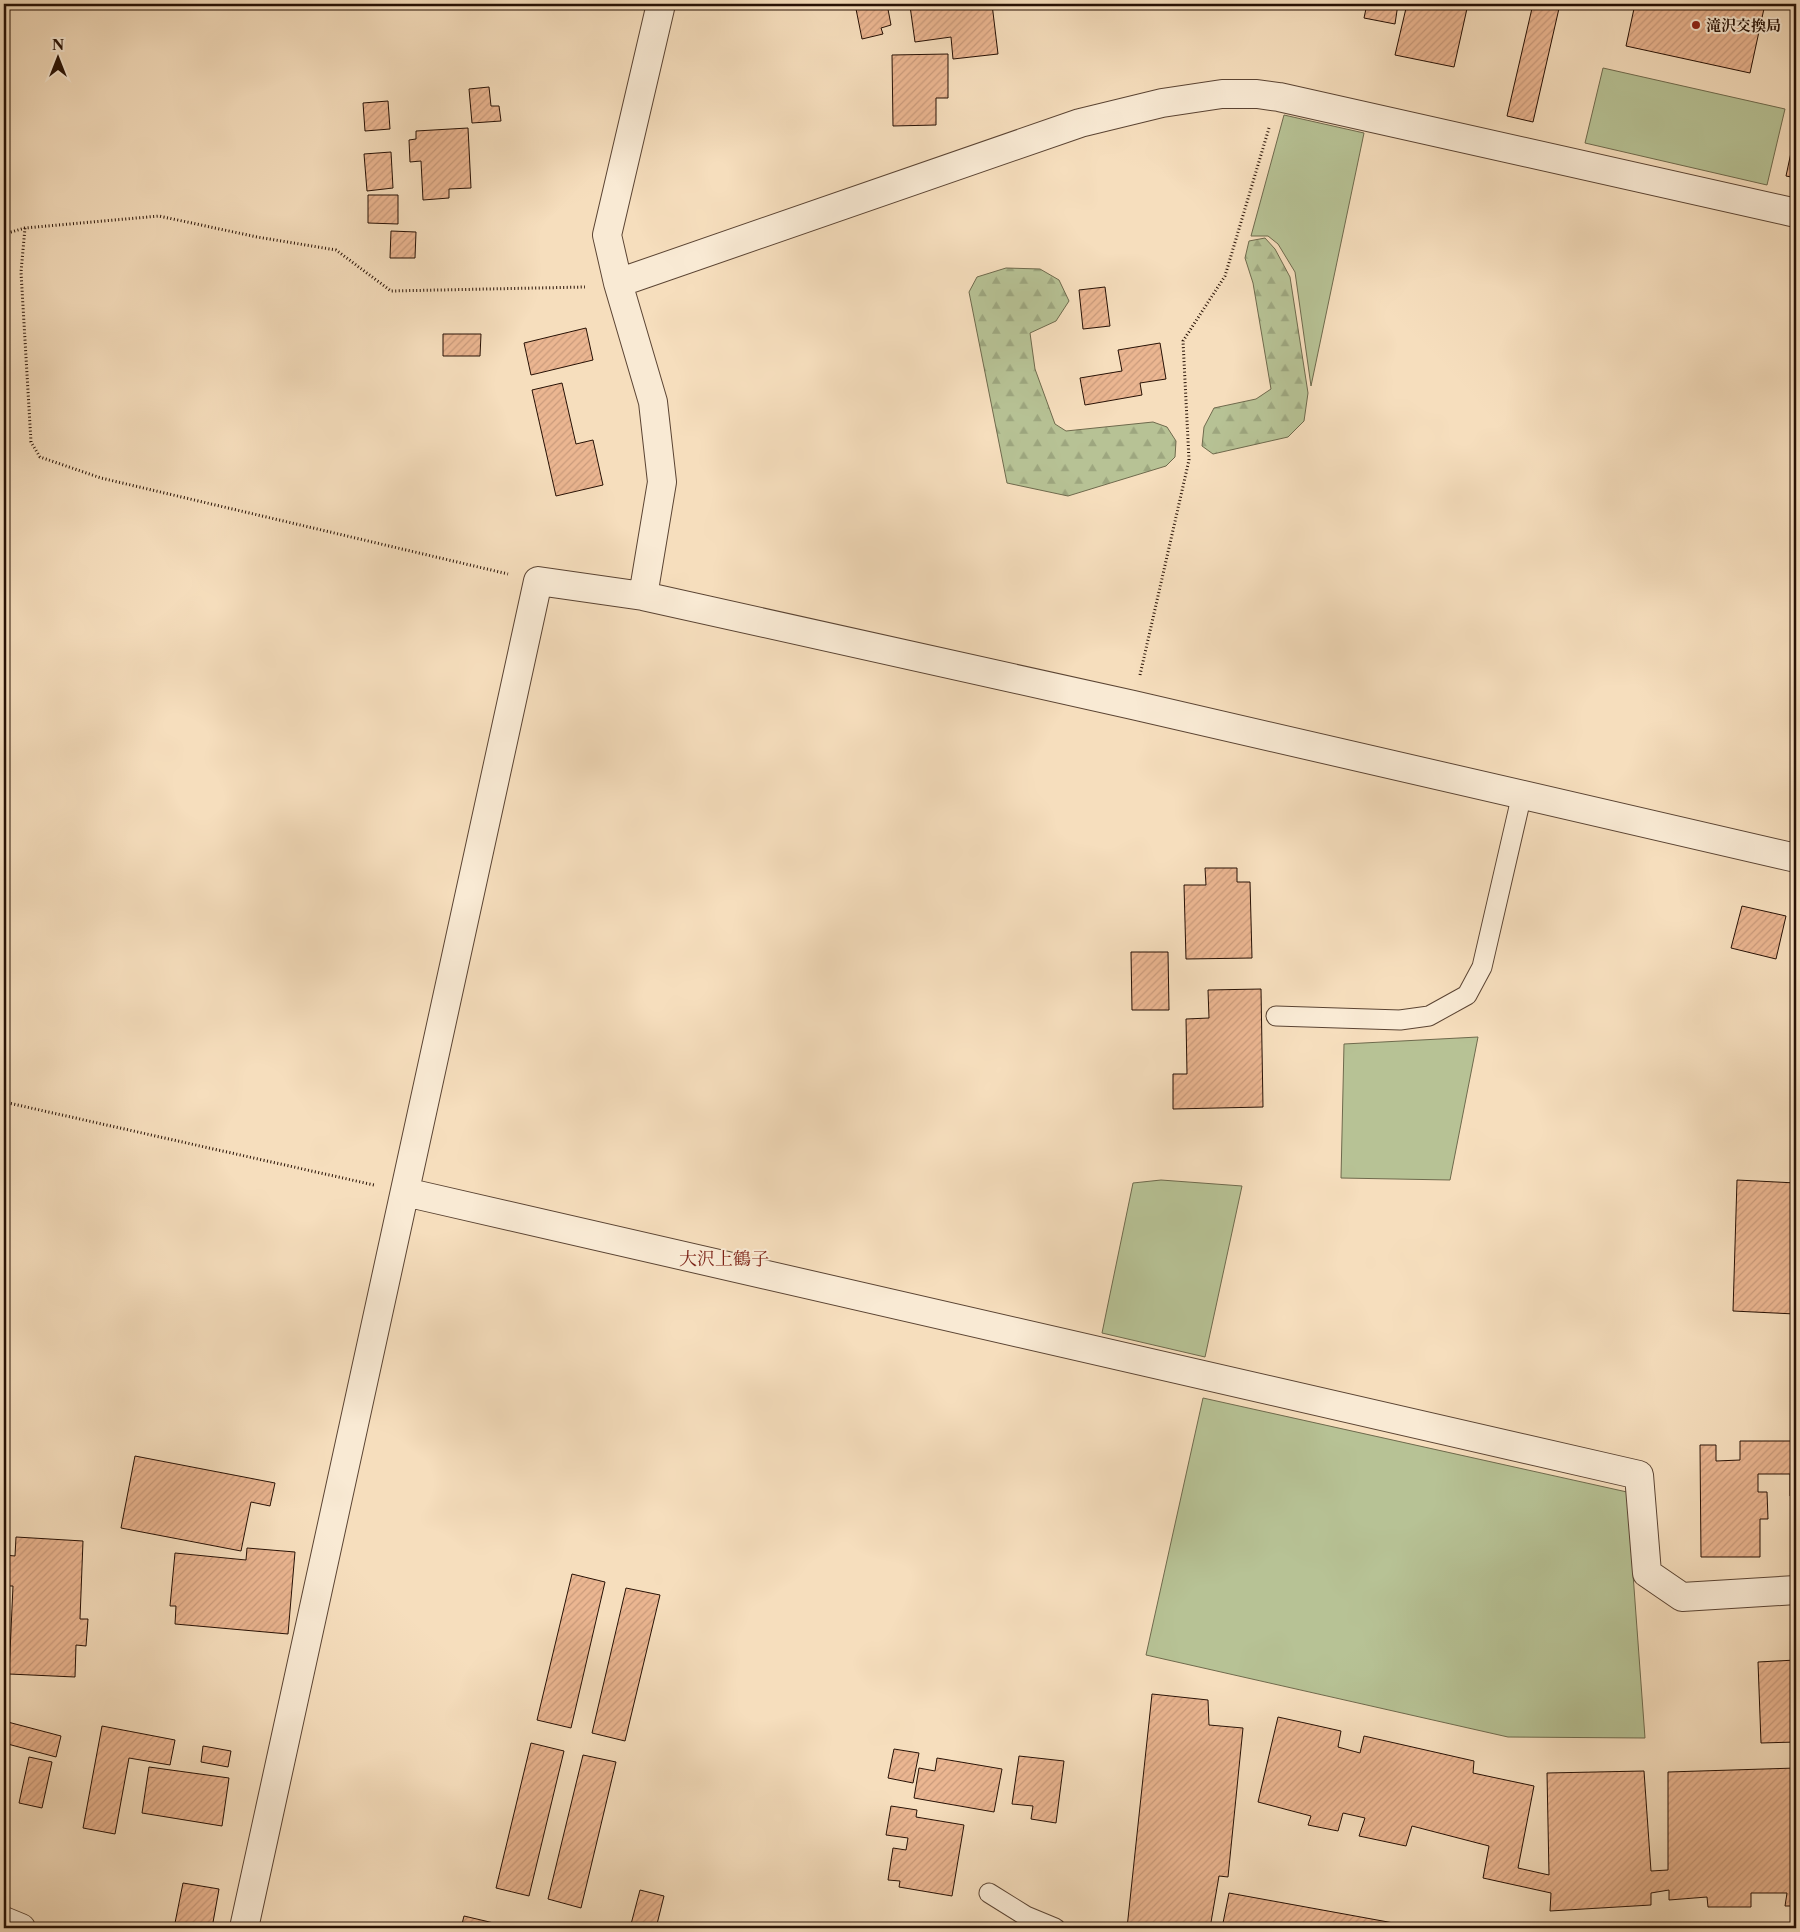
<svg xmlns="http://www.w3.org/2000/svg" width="1800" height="1932" font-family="'Libre Caslon Text','Noto Serif JP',serif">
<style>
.grass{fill:#b7c295;stroke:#6f6a4d}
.forest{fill:url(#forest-firs);stroke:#6f6a4d}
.building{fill:url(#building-hatch);stroke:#271105}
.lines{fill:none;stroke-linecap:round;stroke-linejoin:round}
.lane-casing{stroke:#5b4433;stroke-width:21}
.street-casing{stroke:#5b4433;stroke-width:30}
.path{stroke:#271105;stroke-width:3;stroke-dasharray:1 2.5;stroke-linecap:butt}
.lane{stroke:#f9ead4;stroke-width:19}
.street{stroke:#f9ead4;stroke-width:28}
.poi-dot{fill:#8f2418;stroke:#f9ead4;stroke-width:2}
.labels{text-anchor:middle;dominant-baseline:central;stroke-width:4;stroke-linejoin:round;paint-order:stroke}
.poi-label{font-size:15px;font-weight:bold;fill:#271105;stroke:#f9ead4;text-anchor:start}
.quarter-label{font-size:18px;fill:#7a1f14;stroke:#f9ead4}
</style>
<defs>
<pattern id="forest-firs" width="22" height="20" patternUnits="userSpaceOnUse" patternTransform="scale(1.25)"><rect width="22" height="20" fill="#b7c295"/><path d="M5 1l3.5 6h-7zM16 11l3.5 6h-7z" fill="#9da67f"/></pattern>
<pattern id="building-hatch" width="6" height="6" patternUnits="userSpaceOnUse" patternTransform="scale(1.25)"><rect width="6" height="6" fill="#ebb691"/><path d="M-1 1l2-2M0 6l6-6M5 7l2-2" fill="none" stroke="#ca9b7c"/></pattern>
</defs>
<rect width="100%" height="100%" fill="#f6debd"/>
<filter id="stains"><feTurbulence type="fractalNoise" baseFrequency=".004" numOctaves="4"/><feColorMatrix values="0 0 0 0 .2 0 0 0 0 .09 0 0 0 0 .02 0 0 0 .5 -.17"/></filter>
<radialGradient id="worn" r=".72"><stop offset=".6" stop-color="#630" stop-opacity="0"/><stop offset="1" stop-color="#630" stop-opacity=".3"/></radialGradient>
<path class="grass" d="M1603 68 1785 109 1767 185 1585 143Z
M1284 115 1364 133 1311 386 1295 272 1278 244 1268 236H1251Z
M1478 1037 1450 1180 1341 1178 1344 1044Z
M1161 1180 1242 1186 1205 1357 1102 1333 1133 1183Z
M1203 1398 1627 1492 1645 1738 1508 1737 1146 1655Z"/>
<path class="forest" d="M1265 238 1275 249 1290 277 1308 393 1304 421 1288 437 1213 454 1202 446 1204 427 1214 408 1256 399 1271 389 1253 283 1245 258 1249 241Z
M1006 268 1040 269 1059 280 1069 301 1056 321 1030 333 1035 369 1055 424 1066 431 1153 422 1167 427 1176 441 1175 457 1166 466 1068 496 1007 483 969 292 977 277Z"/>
<path class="building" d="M881 4H887L891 25 881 28 883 34 862 39 856 9Z
M925 4H992L998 54 953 59 951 37 915 42 910 6Z
M1367 4H1398L1395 24 1364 18Z
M1407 4H1468L1454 67 1395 55Z
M1533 4H1560L1533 122 1507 116Z
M1635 4H1765L1750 73 1626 46Z
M948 54V98H936V125L893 126 892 55Z
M489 87 491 106H499L501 121 472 123 469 89Z
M388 101 390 129 365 131 363 103Z
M468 128 471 188 449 189V198L423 200 421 161 410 162 409 140 416 139V131Z
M1796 129V178L1786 176Z
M391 152 393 188 367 191 364 154Z
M368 195H398V224L368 223Z
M391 231 416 232 415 258H390Z
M1105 287 1110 326 1083 329 1079 290Z
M4 296H5L8 342H4Z
M586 328 593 360 531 375 524 343Z
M443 334H481L480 356H443Z
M1160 343 1166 379 1140 383 1142 395 1085 405 1080 378 1122 371 1118 350Z
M562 383 576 444 593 440 603 485 556 496 532 390Z
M1205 868H1237V882H1250L1252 958 1186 959 1184 885H1206Z
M1742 906 1786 916 1776 959 1731 948Z
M1131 952H1168L1169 1010H1132Z
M1261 989 1263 1107 1173 1109V1074H1187L1186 1019 1209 1018 1208 990Z
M1737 1180 1796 1183 1795 1314 1733 1311Z
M1740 1441H1796V1496H1790V1474H1758V1492H1767L1768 1519H1760V1557H1701L1700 1445H1716V1461L1740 1460Z
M135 1456 275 1483 270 1506 251 1502 241 1551 121 1528Z
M16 1537 83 1541 80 1619H88L86 1646 76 1645 75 1677 9 1674 13 1586H4L5 1555 15 1556Z
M247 1548 295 1552 288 1634 175 1624 176 1606H170L175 1553 246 1560Z
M572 1574 605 1582 571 1728 537 1720Z
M626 1588 660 1595 625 1741 592 1733Z
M1796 1660V1742L1761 1743 1758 1662Z
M1152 1694 1208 1700 1209 1725 1243 1728 1228 1877 1219 1876 1210 1928H1127Z
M1278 1717 1341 1731 1338 1747 1360 1753 1364 1736 1474 1761 1473 1773 1534 1786 1518 1868 1549 1875 1547 1773 1644 1771 1651 1871 1668 1870V1772L1796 1768V1906H1785L1787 1893H1751V1907H1708L1707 1897 1669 1900V1890L1651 1893V1905L1550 1911 1551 1893 1483 1878 1489 1846 1412 1826 1406 1846 1359 1836 1365 1818 1343 1813 1338 1831 1308 1825 1311 1816 1258 1802Z
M4 1721 61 1736 56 1757 4 1743Z
M102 1726 175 1740 170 1765 129 1758 115 1834 83 1828Z
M531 1743 564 1751 529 1896 496 1888Z
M203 1746 231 1751 228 1767 201 1762Z
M894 1749 919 1753 913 1783 888 1778Z
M583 1755 616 1762 581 1908 548 1899Z
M1019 1756 1064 1761 1056 1823 1031 1819 1033 1806 1012 1804Z
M29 1757 52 1762 42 1808 19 1803Z
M937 1758 1002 1769 994 1812 914 1798 919 1768 935 1771Z
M149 1767 229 1778 222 1826 142 1813Z
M891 1806 917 1810 916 1817 964 1825 952 1896 899 1887 900 1881 888 1880 893 1848 906 1850 908 1838 886 1835Z
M183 1883 219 1889 212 1928H174Z
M640 1890 664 1896 656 1928H630Z
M1229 1893 1421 1928H1222Z
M464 1916 515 1928H461Z
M577 1923 597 1928H576Z"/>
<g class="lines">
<defs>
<path id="lane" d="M1276 1016 1400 1020 1429 1016 1467 995 1482 967 1522 794
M989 1893 1026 1916 1055 1928"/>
<path id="street" d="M618 283 1080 123 1162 103 1222 94H1257L1279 97 1796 213
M643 596 662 482 653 402 618 283 607 235 661 4
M405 1192 1639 1475 1647 1573 1682 1597 1796 1590
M4 1921 21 1928
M244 1928 538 581 643 596 1133 705 1796 858"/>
</defs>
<use href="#lane" class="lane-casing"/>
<use href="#street" class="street-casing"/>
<path class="path" d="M25 228 21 272 31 442 40 457 101 478 508 574
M4 234 25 228 159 216 257 237 336 250 391 291 585 287
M1140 675 1189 460 1183 341 1225 276 1269 128
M4 1102 374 1185"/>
<use href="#lane" class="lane"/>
<use href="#street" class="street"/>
</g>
<circle class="poi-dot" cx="1696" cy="25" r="5"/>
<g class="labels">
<g class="poi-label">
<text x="1706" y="25">滝沢交換局</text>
</g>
<g class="quarter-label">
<text x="724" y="1259">大沢上鶴子</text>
</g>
</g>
<rect width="1800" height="1932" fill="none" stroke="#f6debd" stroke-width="20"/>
<rect x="5" y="5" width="1790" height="1922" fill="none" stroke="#271105" stroke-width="2.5"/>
<rect x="10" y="10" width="1780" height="1912" fill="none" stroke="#271105"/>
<g transform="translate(58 58)" stroke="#f9ead4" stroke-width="4" paint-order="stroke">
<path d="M0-4L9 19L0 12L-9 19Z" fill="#271105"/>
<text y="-8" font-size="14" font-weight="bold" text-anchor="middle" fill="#271105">N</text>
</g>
<rect width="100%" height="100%" filter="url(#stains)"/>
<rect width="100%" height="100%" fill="url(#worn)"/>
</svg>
